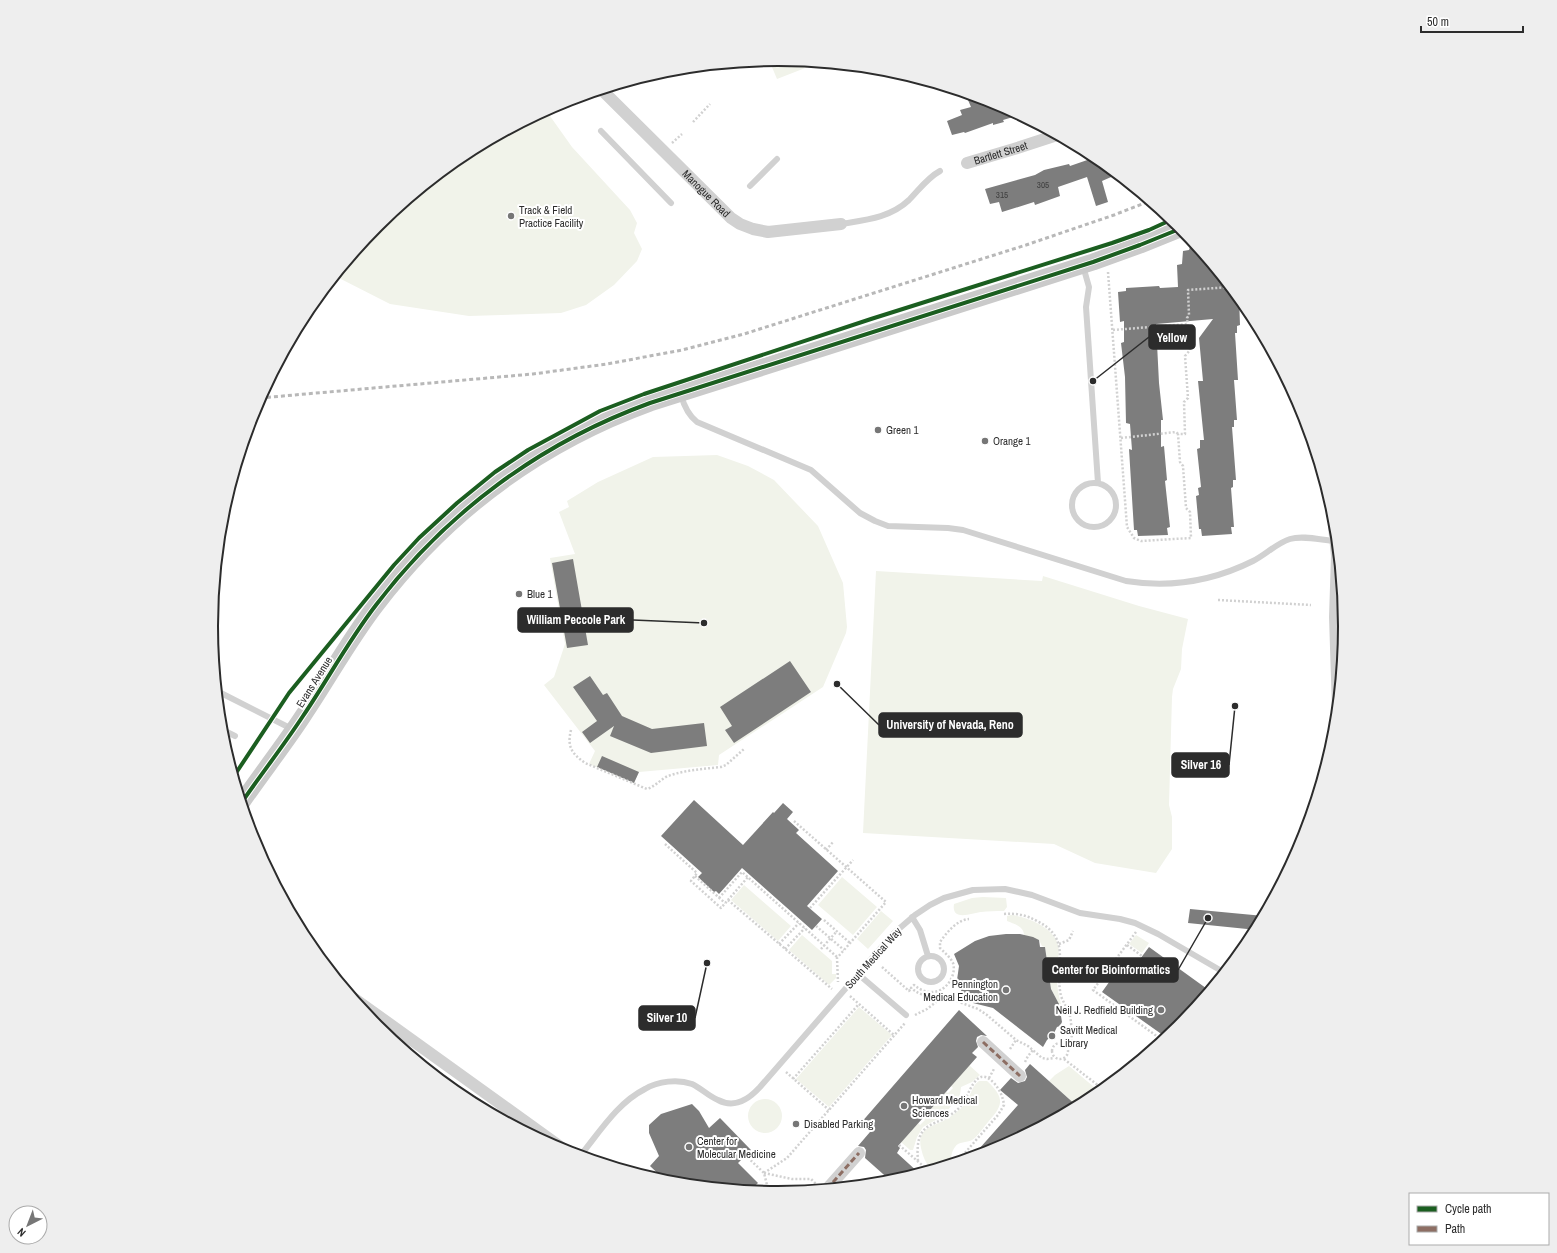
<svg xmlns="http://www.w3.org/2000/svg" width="1557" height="1253" font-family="'Archivo Narrow',sans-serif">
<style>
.green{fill:#f1f3ea}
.building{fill:#7d7d7d}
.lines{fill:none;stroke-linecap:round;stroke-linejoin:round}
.path{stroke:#d1d1d1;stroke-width:2.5;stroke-dasharray:2 2;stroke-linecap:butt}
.lane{stroke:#d1d1d1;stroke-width:6}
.street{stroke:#d1d1d1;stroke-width:12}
.secondary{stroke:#cacaca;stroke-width:17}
.rail{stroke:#b8b8b8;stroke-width:3;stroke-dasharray:4 3;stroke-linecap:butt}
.quiet{stroke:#8d6e63;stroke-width:3;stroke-dasharray:6 3;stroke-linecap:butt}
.cycleway-casing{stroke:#fff;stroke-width:6}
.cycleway{stroke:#1b5e20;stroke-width:4}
.poi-dot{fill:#767676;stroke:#fff;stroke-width:1.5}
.labels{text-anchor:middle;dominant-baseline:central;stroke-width:4;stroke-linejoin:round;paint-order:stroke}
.number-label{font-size:9px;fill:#404040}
.street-label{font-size:11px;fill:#2c2c2c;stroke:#fff}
.poi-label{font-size:11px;fill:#2c2c2c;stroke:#fff;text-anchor:start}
.rim{fill:none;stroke:#2c2c2c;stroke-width:2}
.leader{fill:none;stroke:#2c2c2c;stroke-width:1.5}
.callout-dot{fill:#2c2c2c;stroke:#fff;stroke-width:1.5}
.callout{fill:#2c2c2c;stroke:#2c2c2c;stroke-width:1.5}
.callout-label{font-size:12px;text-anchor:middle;font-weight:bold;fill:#fff}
</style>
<rect width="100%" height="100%" fill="#fff"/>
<path class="green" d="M779 59 818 63 777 79 769 60Z
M550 108V116L572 147 630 210 637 223 634 233 642 249 637 261 614 285 586 305 561 313 469 316 390 304 335 276 377 225 463 155Z
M717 455 748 466 774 480 818 526 843 583 847 627 846 633 823 687 719 755 718 765 639 772 634 783 589 764 595 751 544 685 554 677 565 644 550 558 575 554 559 512 569 507 567 501 598 482 653 457Z
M876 571 1042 581 1043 576 1139 606 1188 619 1182 649 1181 669 1173 689 1172 697 1169 805 1172 817V849L1156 873 1095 863 1054 844 863 833Z
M842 877 877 907 853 935 818 905Z
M744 885 791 926 778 941 731 900Z
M983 897 1006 898 1007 907 1004 911C996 911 988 911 981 912 972 913 951 922 954 904L972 898Z
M881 911 893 921 868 949 857 939Z
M1011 915C1026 916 1055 928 1058 945 1060 953 1057 962 1057 970 1056 981 1058 993 1061 1004H1059L1051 989 1045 947 1042 946 1039 940 1024 935C1024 926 1014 924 1007 921V916Z
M802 935 832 961V974H836V978L829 985 789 950Z
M1136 935 1149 943 1142 953 1129 944Z
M859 1007 892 1035 829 1107 796 1079Z
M969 1065 980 1075 972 1082 961 1087 960 1095 943 1116 923 1127 917 1137 913 1150H910L901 1142 918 1123 920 1125 925 1120 923 1118 946 1092 948 1093 953 1088 951 1086Z
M1069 1066 1094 1087 1077 1106 1049 1081 1055 1075Z
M979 1081H987C1009 1101 1000 1108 984 1127 981 1131 976 1138 972 1140 966 1143 959 1141 955 1147 951 1152 951 1159 950 1165L932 1170C926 1164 923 1157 921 1148 917 1130 930 1127 943 1121 950 1117 958 1112 963 1106 971 1099 970 1087 979 1081Z
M748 1116a17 17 0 1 1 34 0a17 17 0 1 1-34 0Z"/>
<path class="building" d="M965 93 996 102 1020 115 1003 120 1004 122 993 125V123L965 133 964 132 952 135 947 121 962 115 960 110 971 107Z
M1096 157 1118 174 1102 181 1108 202 1096 206 1087 177 1058 187 1060 196 1035 205 1034 202 1002 212 999 202 990 204 985 189 1035 175 1044 170 1069 164 1070 166Z
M1197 246 1239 297 1240 325 1237 326V333H1235L1238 380H1234L1237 420H1234V427H1232L1236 480H1233V487L1231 488 1234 527H1231L1232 534 1202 536 1201 529H1199L1196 496 1199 495 1198 488 1201 487 1197 449 1200 448V440H1204L1198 381H1203L1199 338 1213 319 1156 324 1159 383 1163 420H1161V447L1164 446 1167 480 1165 481 1170 527 1167 528 1168 535 1138 536 1137 530H1134L1129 449 1132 450 1130 424 1126 423 1125 377 1121 343 1124 342V321L1120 322 1118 292 1126 291V288L1159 286 1160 288 1178 287 1177 265 1182 264 1183 251 1189 250 1190 247Z
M573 559 588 645 567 648 552 563Z
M790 661 811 692 734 743 725 730 732 726 720 707Z
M590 676 603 695 607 693 622 716 652 729 704 723 707 746 651 753 610 736 614 726 590 743 582 732 597 721 573 687Z
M602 756 639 772 634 783 597 767Z
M694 800 743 845 773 812 774 813 783 803 793 812 787 819 799 830 796 833 838 871 807 906 822 919 812 930 742 868 719 894 716 891 714 892 698 877 702 873 661 836Z
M1190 909 1232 913 1264 916 1257 930 1188 923Z
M1006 934H1020L1033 937 1039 940 1040 947H1045L1051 989 1059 1004 1062 1022 1060 1026 1057 1027 1054 1033 1047 1040 1043 1047 993 1008 969 1002 961 992 962 984 957 980 959 966 954 954 975 941 989 936Z
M1149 947 1210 991 1180 1028 1167 1038 1102 992 1117 971 1126 978Z
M959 1010 987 1036 981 1035 977 1037 976 1041 978 1047 972 1053 977 1057 898 1146 900 1148 897 1153 920 1174 892 1182 865 1158 866 1150 864 1147 858 1146 870 1132 860 1124Z
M1030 1064 1078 1107 995 1151 971 1158 1018 1105 1000 1090 1011 1078 1018 1083 1025 1081 1027 1077 1025 1070Z
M692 1104 699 1111 709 1128 720 1118 751 1150 738 1163 758 1183 749 1191 668 1183 650 1166 659 1156 649 1133V1125L661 1114Z"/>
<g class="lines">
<path class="path" d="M693 122 710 104
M672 143 682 134
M1108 272 1127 527 1134 538 1141 541 1191 538 1190 512 1186 508 1183 466 1180 462 1178 434H1185L1184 402 1188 398 1185 356 1190 350 1187 318 1189 315 1188 290 1230 287
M1113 330 1188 324
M1121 438 1176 432 1178 434
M1218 600 1311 605
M571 730C567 746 571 753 585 763L647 789C656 786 661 779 668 776 685 770 703 769 721 767L726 765 744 749
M794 821 886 902 837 958 838 982
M665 844 697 873 691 881 721 908 748 877
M826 850 833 842
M695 876 725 903
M719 898 742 872 837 957
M728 900 832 989
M810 908 853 860
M1004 914C1016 913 1026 915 1037 921 1073 939 1054 965 1061 996 1063 1002 1067 1007 1069 1013 1072 1021 1071 1032 1072 1040L1066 1045
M824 920 850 943
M816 926 844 950
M1136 932 1093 990 1158 1037
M779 944 799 923
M1059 944 1069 940 1073 931
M1127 945 1142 956
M785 949 805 928
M821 949 837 931
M882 967 909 991 911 988
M1103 977 1110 981
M850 996 895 1036
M945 997 942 995C930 998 921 996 911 988L914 985C926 995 941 995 950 981 953 976 955 969 953 963 950 957 945 953 940 948V942C947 932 957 920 969 919
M915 1015 927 1009 940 999 945 997 951 999 978 1009 987 1015 1016 1040 1028 1046 1042 1058 1047 1059 1054 1058
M1052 1051a8 8 0 1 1 16 0a8 8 0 1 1-16 0Z
M1010 1049 1016 1040
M1064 1059 1104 1090
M1025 1062 1028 1056 1033 1050
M786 1072 829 1110
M989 1078 994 1069
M793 1079 859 1004
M1090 1100 1101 1088
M899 1145 929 1171
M742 1152 764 1173 769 1193
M918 1161C914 1116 938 1130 960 1107 970 1096 975 1063 994 1083 1000 1090 1003 1097 1004 1105L998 1115 956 1163
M764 1173 787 1158 905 1023
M764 1173 792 1179H811L816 1184"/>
<path class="lane" d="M601 131 671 203
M750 186 777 159
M841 224C865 220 890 218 909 200 919 190 927 178 940 171
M1083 266 1089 287 1086 307 1098 483
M681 395C684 406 688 415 697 422L811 470 860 513 875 521 888 526 948 528 963 530 1126 581C1170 588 1213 581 1253 561 1265 555 1277 543 1290 539 1303 535 1321 540 1335 541
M1072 505a22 22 0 1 1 44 0a22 22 0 1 1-44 0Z
M217 691 292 729
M221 729 235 736
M912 917 920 930 928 956
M918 969a13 13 0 1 1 26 0a13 13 0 1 1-26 0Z
M858 974 906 1015
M580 1156C599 1133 617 1103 645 1089 658 1081 678 1079 692 1084 701 1088 708 1096 718 1100 735 1109 749 1099 760 1087L893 934 915 915 930 905 944 898 973 890 1005 889 1032 895 1080 913 1120 919 1135 923 1158 934 1225 973"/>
<g class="street">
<path id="s1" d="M602 90 731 218 740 224 753 229 768 232 841 224"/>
<path id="s2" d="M967 163 1014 149 1057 135"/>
<path d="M1335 514 1334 527 1337 556 1335 617 1338 709"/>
<path d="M352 997 569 1153"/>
<path d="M983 1042 1020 1076"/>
<path d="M827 1189 859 1153"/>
</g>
<path class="secondary" d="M242 802C262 773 284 745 303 716 328 679 349 640 376 605 447 512 540 443 650 403L1093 262 1140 245 1182 228"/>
<path class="rail" d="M260 398 533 374 607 364 682 350 744 334 1026 245 1114 215 1150 201"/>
<path class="quiet" d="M983 1042 1020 1076
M827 1189 859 1153"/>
<defs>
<path id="cycleway" d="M234 776 289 693 394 565 419 538 457 503 495 472 528 450 600 411 644 394 871 319 1112 243 1149 230 1173 219
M242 802C262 773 284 745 303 716 328 679 349 640 376 605 447 512 540 443 650 403L1093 262 1140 245 1182 228"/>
</defs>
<use href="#cycleway" class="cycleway-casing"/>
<use href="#cycleway" class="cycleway"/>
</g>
<g class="poi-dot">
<circle cx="511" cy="216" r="4"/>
<circle cx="878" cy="430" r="4"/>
<circle cx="985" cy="441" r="4"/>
<circle cx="519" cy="594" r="4"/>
<circle cx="1006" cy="990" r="4"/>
<circle cx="1161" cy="1010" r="4"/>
<circle cx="1052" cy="1036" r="4"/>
<circle cx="904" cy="1106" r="4"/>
<circle cx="796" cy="1124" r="4"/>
<circle cx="689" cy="1147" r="4"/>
</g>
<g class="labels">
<g class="number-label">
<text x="1043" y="185">305</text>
<text x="1002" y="195">315</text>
</g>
<g class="street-label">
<text stroke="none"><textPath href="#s2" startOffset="35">Bartlett Street</textPath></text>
<text stroke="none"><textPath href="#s1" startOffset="147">Manogue Road</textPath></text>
<text transform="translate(314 682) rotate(-58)">Evans Avenue</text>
<text transform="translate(873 958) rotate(-48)">South Medical Way</text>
</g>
<g class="poi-label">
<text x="519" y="210">Track &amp; Field<tspan x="519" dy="13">Practice Facility</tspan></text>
<text x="886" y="430">Green 1</text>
<text x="993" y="441">Orange 1</text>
<text x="527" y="594">Blue 1</text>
<text x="998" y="984" text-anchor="end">Pennington<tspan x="998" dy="13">Medical Education</tspan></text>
<text x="1153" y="1010" text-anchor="end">Neil J. Redfield Building</text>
<text x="1060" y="1030">Savitt Medical<tspan x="1060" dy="13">Library</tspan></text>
<text x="912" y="1100">Howard Medical<tspan x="912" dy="13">Sciences</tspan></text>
<text x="804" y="1124">Disabled Parking</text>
<text x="697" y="1141">Center for<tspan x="697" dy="13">Molecular Medicine</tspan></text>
</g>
</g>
<path d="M0 0H1557V1253H0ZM218 626a560 560 0 1 1 1120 0a560 560 0 1 1-1120 0Z" fill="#eee" fill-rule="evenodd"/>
<path class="rim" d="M218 626a560 560 0 1 1 1120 0a560 560 0 1 1-1120 0Z"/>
<path class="leader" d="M1093 381L1149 337M704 623L633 620M837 684L879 725M1235 706L1229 765M1208 918L1178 970M707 963L695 1018"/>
<g class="callout-dot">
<circle cx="1093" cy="381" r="4"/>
<circle cx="704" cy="623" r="4"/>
<circle cx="837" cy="684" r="4"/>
<circle cx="1235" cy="706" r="4"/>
<circle cx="1208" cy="918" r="4"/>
<circle cx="707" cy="963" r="4"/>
</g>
<g class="callout">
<rect x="1149" y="325" width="46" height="24" rx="4"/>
<rect x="518" y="608" width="115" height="24" rx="4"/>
<rect x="879" y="713" width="143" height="24" rx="4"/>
<rect x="1172" y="753" width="57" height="24" rx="4"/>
<rect x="1043" y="958" width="135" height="24" rx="4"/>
<rect x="639" y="1006" width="56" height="24" rx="4"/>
</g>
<g class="callout-label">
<text x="1172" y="342">Yellow</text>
<text x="576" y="624">William Peccole Park</text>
<text x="950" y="729">University of Nevada, Reno</text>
<text x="1201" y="769">Silver 16</text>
<text x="1111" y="974">Center for Bioinformatics</text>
<text x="667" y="1022">Silver 10</text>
</g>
<rect x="1409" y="1193" width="140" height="52" fill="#ffffff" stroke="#ababab"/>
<rect x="1417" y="1206" width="20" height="6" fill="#1b5e20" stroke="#ababab"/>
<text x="1445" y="1213" font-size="12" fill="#2c2c2c">Cycle path</text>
<rect x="1417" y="1226" width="20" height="6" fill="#8d6e63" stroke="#ababab"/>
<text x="1445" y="1233" font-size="12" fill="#2c2c2c">Path</text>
<g transform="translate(28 1225) rotate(222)"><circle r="19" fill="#ffffff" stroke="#ababab"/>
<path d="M0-3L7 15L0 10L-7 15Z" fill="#767676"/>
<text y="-6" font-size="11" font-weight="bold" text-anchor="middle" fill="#2c2c2c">N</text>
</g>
<path d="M1421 26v6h102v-6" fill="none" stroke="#2c2c2c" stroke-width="2"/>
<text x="1427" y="26" font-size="12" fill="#2c2c2c" stroke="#ffffff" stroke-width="3" paint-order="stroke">50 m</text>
</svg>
